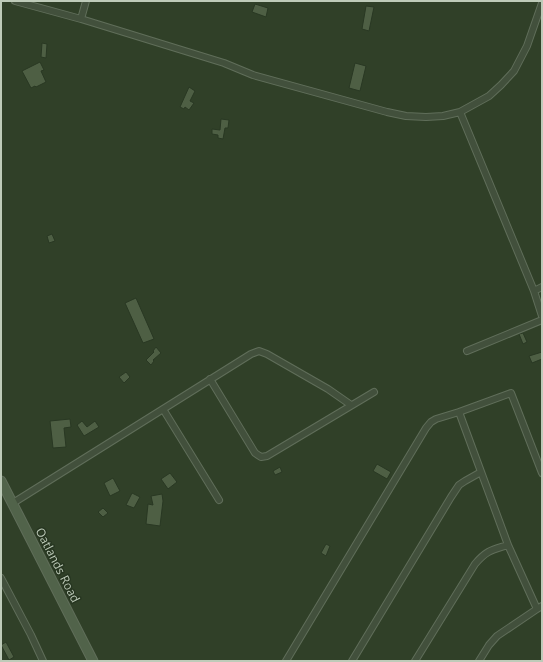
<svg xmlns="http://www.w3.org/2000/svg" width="543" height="662" font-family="'Open Sans',sans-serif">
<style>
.building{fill:#4e5f44;stroke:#293823}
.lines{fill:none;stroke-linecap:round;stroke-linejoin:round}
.street-casing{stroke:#606e5a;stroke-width:8}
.secondary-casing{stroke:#606e5a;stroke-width:11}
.street{stroke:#42503c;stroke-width:6}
.secondary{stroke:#51634a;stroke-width:9}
.labels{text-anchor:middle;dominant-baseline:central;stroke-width:3;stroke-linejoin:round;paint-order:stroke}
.street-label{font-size:12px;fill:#becbb9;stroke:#273621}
</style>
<rect width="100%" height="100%" fill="#304028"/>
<path class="building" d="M255 4 268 8 266 17 252 12Z
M366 6 374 7 369 31 362 29Z
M42 43 47 44 46 58 41 57Z
M40 62 44 70 41 71 46 82 36 87 35 86 31 88 22 71Z
M355 63 366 66 360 91 349 88Z
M189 87 195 91 190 101 194 103 189 110 185 107 184 109 180 107Z
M221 119 229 120 228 128H225L223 139 218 138V135L212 134V129L220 130Z
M52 234 55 241 49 243 47 236Z
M136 298 154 339 143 343 125 303Z
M523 333 527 342 523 344 519 334Z
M156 347 161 353 153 360 154 361 151 365 146 360 154 352 153 351Z
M542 352V359L532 363 529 356Z
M126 372 130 377 124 383 119 377Z
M70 419 71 427 64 428 66 447 53 448 50 421Z
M82 421 87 427 95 421 99 427 84 436 77 425Z
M377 464 391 472 387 479 373 471Z
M280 467 282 472 275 475 273 471Z
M170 473 177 482 168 489 161 479Z
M113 478 120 491 110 496 104 483Z
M132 493 140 497 134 508 126 505Z
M162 494 163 501 160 526 146 524 148 504 153 505 151 496Z
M103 508 108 513 103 517 98 512Z
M326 544 330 546 326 556 321 553Z
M6 642 14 657 9 660 1 645Z"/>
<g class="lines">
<defs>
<path id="street" d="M15 1 81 19 224 63 253 75 387 112 406 116 426 117 443 116 460 112 489 96 501 85 514 71 527 46 542 3
M81 19 86 1
M460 112 534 291 542 316
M534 291 542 287
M467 351 542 320
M210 379 255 453 261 457 267 456 374 392
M163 409 219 500
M459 412 508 545 537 609
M13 503 251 354 259 351 267 354 328 389 351 405
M1 578 31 635 43 661
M286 661 426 428 431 422 436 419 459 412 511 393 542 473
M352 661 451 497 459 485 465 481 481 472
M415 661 475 564C487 550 492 550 508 545
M479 661 489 645 497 636 537 609 542 606"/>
<path id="secondary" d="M1 481 93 661"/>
</defs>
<use href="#street" class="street-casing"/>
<use href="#secondary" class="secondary-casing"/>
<use href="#street" class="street"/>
<use href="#secondary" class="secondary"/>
</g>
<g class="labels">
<g class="street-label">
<text transform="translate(58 565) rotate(63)">Oatlands Road</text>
</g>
</g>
<rect width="543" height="662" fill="none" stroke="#becbb9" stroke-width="4"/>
</svg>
